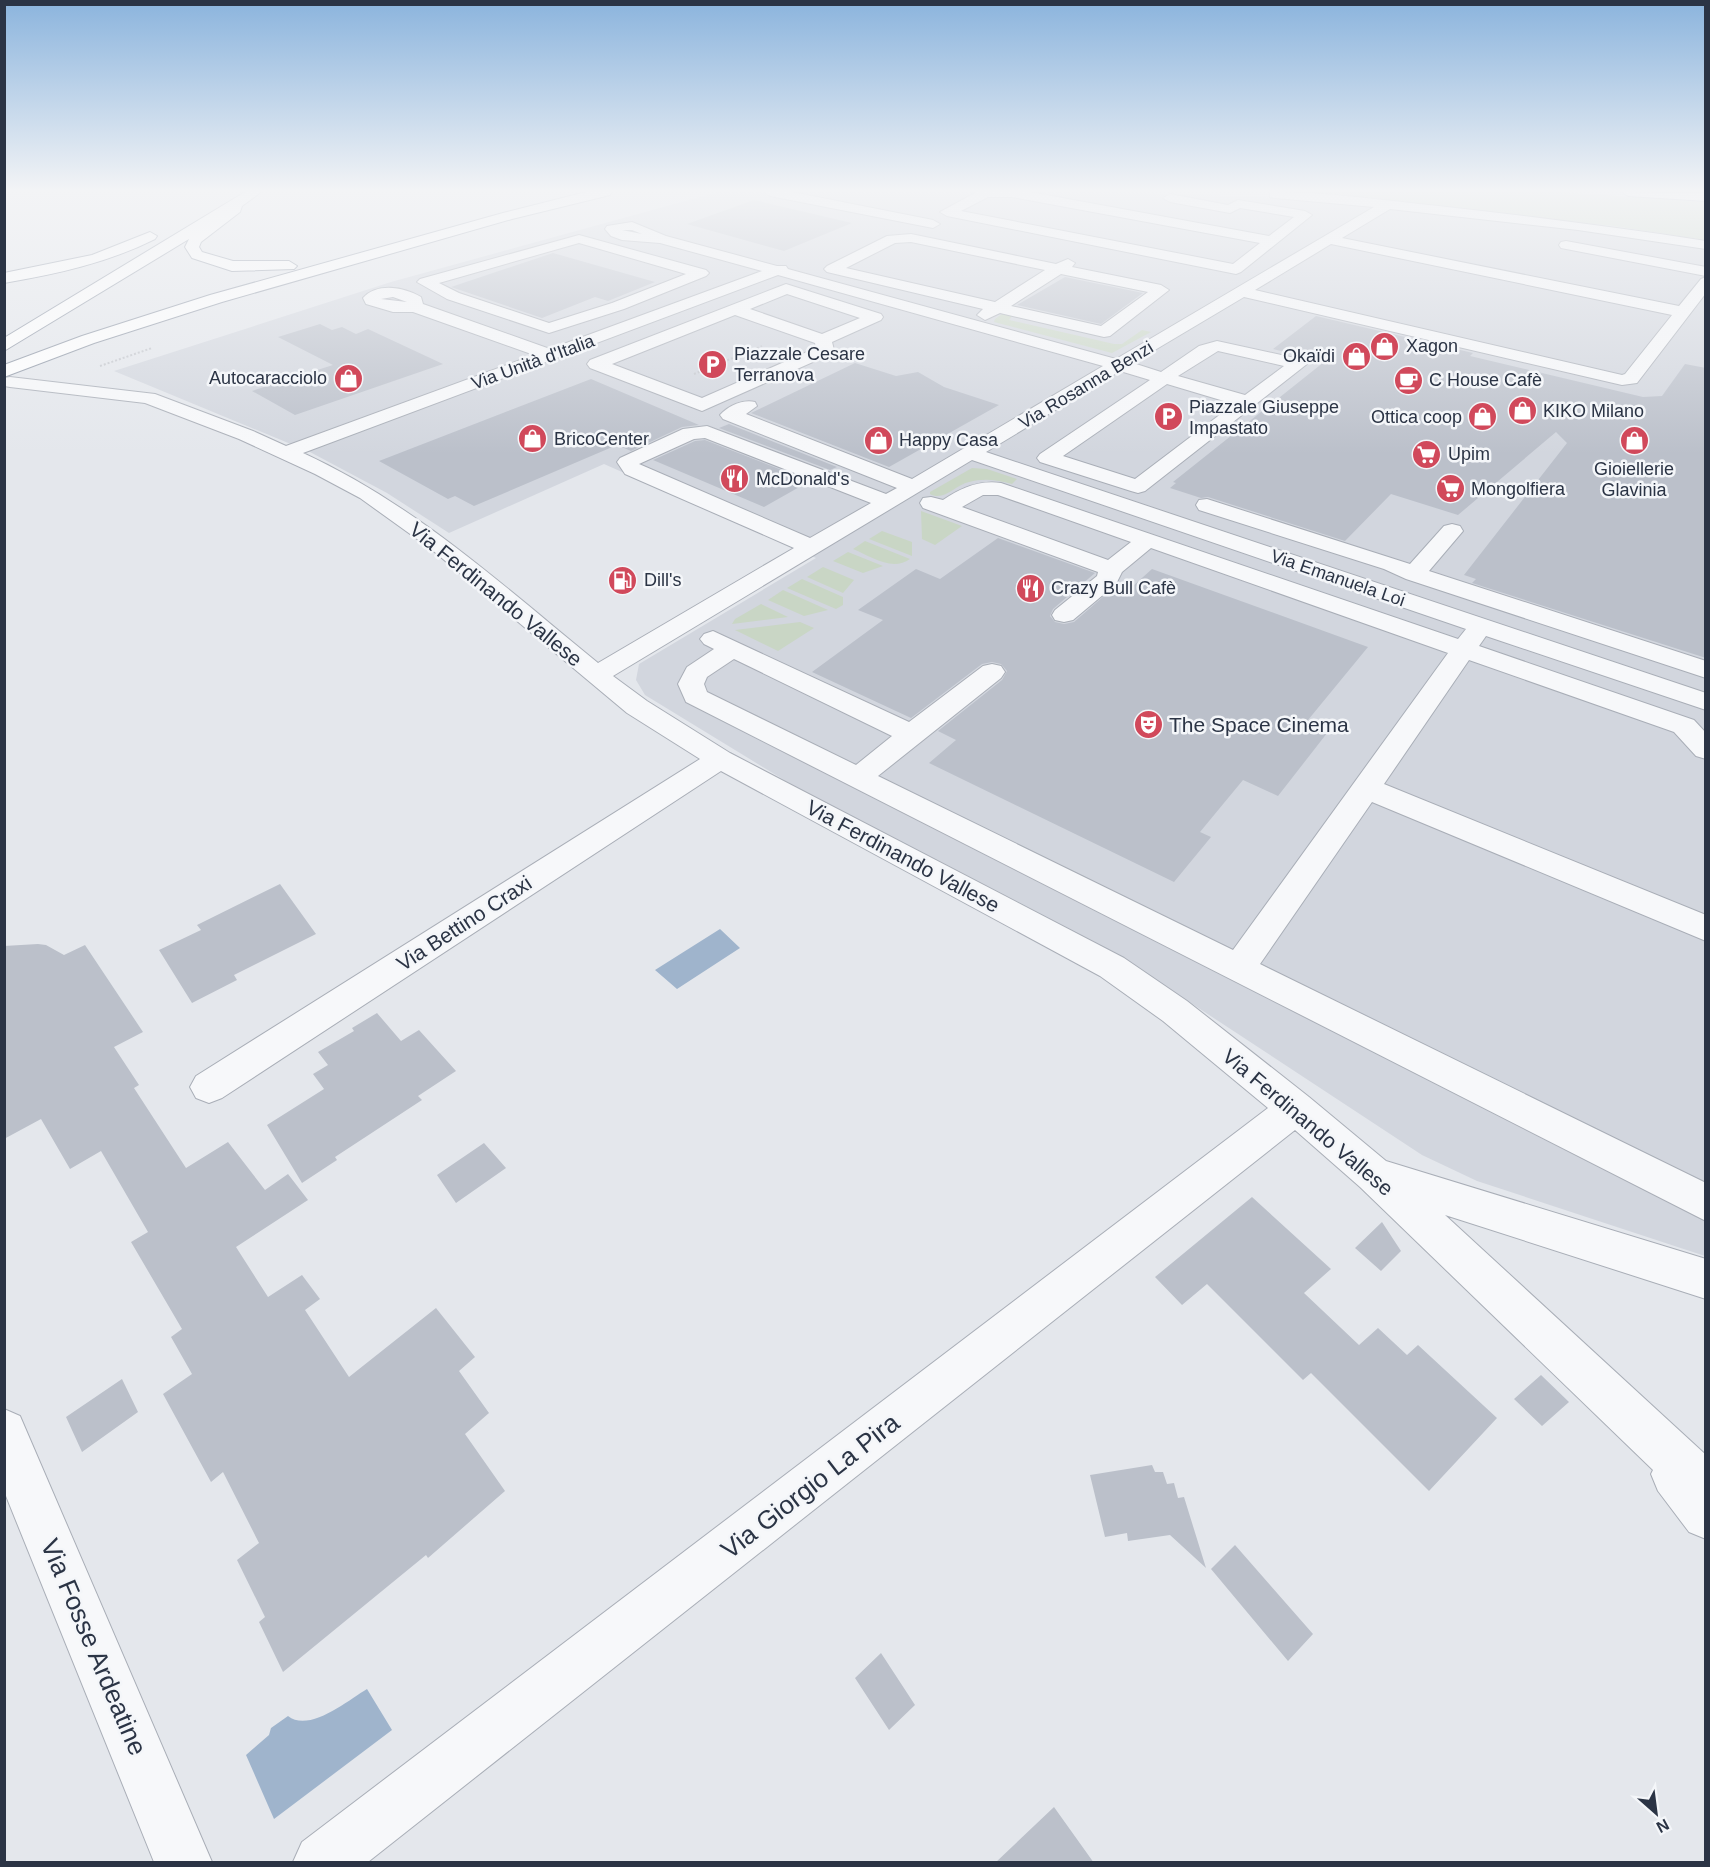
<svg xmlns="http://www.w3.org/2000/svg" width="1710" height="1867" font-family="Arial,sans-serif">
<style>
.built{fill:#d2d6de}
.green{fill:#c9d6c5}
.water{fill:#9fb4cc}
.building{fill:#bbc0ca}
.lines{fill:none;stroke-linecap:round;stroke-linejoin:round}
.minor-casing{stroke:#a9aeb7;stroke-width:2}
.highway-casing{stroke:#8b94a3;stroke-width:2}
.path{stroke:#c2c5cb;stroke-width:2;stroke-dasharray:2 2;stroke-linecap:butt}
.minor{fill:#f7f8fa;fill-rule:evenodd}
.highway{fill:#fff;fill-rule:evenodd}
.labels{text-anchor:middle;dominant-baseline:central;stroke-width:5;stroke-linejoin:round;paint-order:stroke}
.far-poi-label{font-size:18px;fill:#2b3445;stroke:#f4f6f9;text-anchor:start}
.far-street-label{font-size:18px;fill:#2b3445;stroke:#f4f6f9}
.street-label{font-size:21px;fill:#2b3445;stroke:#f4f6f9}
.poi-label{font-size:21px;fill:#2b3445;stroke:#f4f6f9;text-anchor:start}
.near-street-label{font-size:26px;fill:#2b3445;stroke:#f4f6f9}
</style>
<rect width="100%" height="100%" fill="#e4e7ec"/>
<path class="built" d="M718 192H1115L1260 197 1365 205 1579 229 1705 248V1256L1477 1181 1422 1155 1162 984 789 783 645 695 636 680 639 664 816 558 604 464 449 533 387 493 310 452 114 371 391 282Z"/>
<path class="green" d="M1301 192H1561L1705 202V240L1613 226Z
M1002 314 1012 316 1009 320 1114 344H1122L1142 330 1151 332 1112 353 994 322 995 319Z
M972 468 987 469 1017 479 1012 484C997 480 984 478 969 482 955 485 944 502 930 494V492Z
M921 511 962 526 935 545 922 539Z
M882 531 912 542V556L869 539Z
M865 541 910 559C892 572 870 556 853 549Z
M848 552 883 566 863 573 833 561Z
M823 567 854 580 843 593 807 577Z
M802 579 843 597V605L836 609 787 588Z
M783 590 828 610 804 616 768 600Z
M761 604 788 617 732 624 735 619Z
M800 622 814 628 778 651 735 630Z"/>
<path class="water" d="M720 929 740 948 677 989 655 970Z
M367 1689 392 1730 274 1819 246 1755 269 1735 271 1728 288 1716C309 1733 347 1701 367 1689Z"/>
<path class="building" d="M754 200 852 223 784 251 687 224Z
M553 253 655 282 608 301 595 297 542 318 451 287Z
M1065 277 1143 293 1101 324 1017 305Z
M1316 316 1473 353 1470 356 1643 397 1662 396 1685 364 1706 368V658L1472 583 1476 579 1464 575 1567 443 1556 432 1458 515 1391 494 1345 541 1208 497 1201 498 1170 488 1176 483 1173 482 1324 362 1273 349Z
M320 324 332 330 342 327 356 334 368 329 443 364 295 415 252 391 333 365 278 337Z
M855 363 896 376 918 372 944 387 999 405 889 467 751 413Z
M591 379 699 425 682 427 631 451 617 445 474 506 455 496 448 499 379 461Z
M729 424 837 467 830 470 719 428Z
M705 440 810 481 764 507 653 460 695 441Z
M998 538 1095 573 1053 609 1050 616 1055 622 1064 624 1074 622 1120 582 1133 586 1152 569 1368 647 1308 720 1331 728 1278 796 1243 780 1200 832 1211 837 1174 882 929 763 956 740 938 731 1002 680 1007 671 1001 664 992 662 982 664 911 718 812 672 883 620 858 610 916 569 940 579Z
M280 884 316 934 234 975 237 980 192 1003 159 950 201 930 197 925Z
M38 944 46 945 64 955 85 945 143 1032 114 1047 139 1085 134 1088 186 1168 228 1142 265 1190 288 1174 308 1200 236 1247 268 1297 302 1275 320 1299 305 1310 349 1377 436 1308 475 1357 459 1371 489 1413 465 1434 505 1491 428 1558 426 1555 283 1672 259 1622 265 1617 237 1560 259 1543 223 1472 211 1482 163 1394 192 1374 171 1337 182 1329 131 1242 148 1232 101 1151 70 1169 41 1119 4 1139V946Z
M377 1013 401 1041 419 1030 456 1071 418 1096 422 1100 335 1157 337 1160 302 1183 267 1125 324 1089 313 1074 328 1065 318 1052 354 1031 352 1028Z
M484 1143 506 1168 456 1203 437 1175Z
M1252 1197 1331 1269 1304 1293 1359 1345 1378 1328 1407 1355 1418 1345 1497 1418 1429 1491 1311 1373 1303 1380 1207 1284 1182 1305 1155 1277Z
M1382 1222 1401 1251 1381 1271 1355 1248Z
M1541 1375 1569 1402 1542 1426 1514 1399Z
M122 1379 138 1412 82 1452 66 1417Z
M1152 1465 1155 1472H1163L1167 1484 1174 1483 1178 1498 1184 1497 1206 1568 1170 1535 1128 1541 1127 1533 1105 1537 1090 1475Z
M1235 1545 1313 1634 1288 1661 1211 1569Z
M881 1653 915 1705 889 1730 855 1678Z
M1054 1807 1094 1863H995Z"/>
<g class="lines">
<defs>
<path id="minor" d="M764 192H792L933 220 940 224 933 228 770 196Z
M977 192H1030L1269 236 1294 217 1240 208 1230 213 1170 202 1163 198 1170 194 1228 205 1238 200 1305 211 1312 215 1241 272 1236 274 947 216 940 212ZM988 197H1012L1260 243 1233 264 961 211Z
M1270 192C1326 192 1382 200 1438 206 1527 216 1616 227 1706 241V249L1578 230 1390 209 1342 238 1679 306 1701 279 1706 277V293L1637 383 1622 385 1244 297 1133 363 1161 372 1199 346 1217 341 1304 360 1307 364 1145 491 1138 493 1131 491 1040 462 1037 458 1040 454 1150 380 1120 371 986 452 1706 693V710L1486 636 1479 646 1694 720 1706 733V759L1696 756 1674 732 1469 660 1384 784 1706 915V941L1372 802 1260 964 1706 1183V1221L686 702 678 684 687 667 714 649 704 644 700 639 704 634 713 631 909 722 983 666 992 664 1001 666 1005 672 1001 678 878 776 1233 950 1448 653 1151 548 1122 572 1116 584 1073 620 1064 622 1055 620 1052 615 1055 610 1097 576 1098 572 923 508 920 503 923 498 931 497 943 500C961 488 979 480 1001 483L1458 639 1466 629 972 460 613 676 647 701 730 753 1124 958 1187 1001 1309 1097 1386 1161 1706 1259V1299L1445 1215 1706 1455V1539L1689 1532 1658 1491 1651 1474 1653 1470 1360 1187 1295 1130 368 1862H293L302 1842 1268 1108 1163 1021 1100 976 721 771 222 1098 209 1103 196 1098 190 1087 196 1076 700 759 627 713 431 549 360 498 315 474 239 439 145 403 10 387 4 386V378L10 377 155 394 253 431 286 446 534 355 413 312H393L366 304 363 298C377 282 404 287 421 297L423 304 550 349 762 271 660 243 622 240 611 236 605 229 607 226 632 222 666 236 777 266H786L788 269 1116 359 1374 207 1275 198 1270 197ZM622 230H632L642 234ZM1331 244 1672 315 1625 374 1622 375 1255 290ZM778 275 1103 366 912 479 746 414 757 406 755 402C743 399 728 406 720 415L723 419 897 488 886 494 707 426 683 429 620 458 617 462 625 474 794 548 598 663C502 585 416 505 303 453ZM393 297 407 302 381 299ZM1218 351 1284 366 1245 395 1178 376ZM1167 384 1234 404 1135 479 1063 456ZM705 438 871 503 810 538 639 464 694 439ZM983 495H998L1131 542 1108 560 962 507ZM734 659 892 736 856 765 707 692 704 684 707 677Z
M911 234 1056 264 1068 259 1075 263 1072 267 1161 285 1169 290 1110 336 1104 337 1000 313 985 320 977 315 983 309 827 272 824 269 827 266 887 236ZM911 242 1045 270 995 302 846 268 895 243ZM1061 274 1148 292 1101 326 1011 306Z
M579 235 706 270 709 273 706 276 624 309 549 333 447 299 417 282 420 279ZM579 243 686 274 612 303 549 323 459 293 439 283Z
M1566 241 1706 267V276L1561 248 1559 245 1561 242Z
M786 284 881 314 883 317 881 320 832 342 834 350 831 354 702 411 590 368 587 364 590 360ZM787 294 860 318 822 334 750 309ZM735 315 815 343 816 348 702 398 612 364Z
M1207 499 1410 564 1444 526 1452 524 1460 526 1463 531 1429 571 1706 661V678L1406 579 1384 569 1199 510 1196 505 1199 500Z
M4 1409 20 1416 212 1862H154L4 1491Z"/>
<path id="highway" d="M245 192H261L242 206 240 212 201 242 199 247 202 252 233 261H289L297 266 294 269 232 271 192 258 185 247 189 239 4 351V338Z
M586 192H611L610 195 512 219 222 302 94 343 4 377V365L82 336 210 295 503 213Z
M1622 192 1706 193V201L1628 196Z
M150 232 157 236 155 239C107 263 57 274 4 283V273L92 255Z"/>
</defs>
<use href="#minor" class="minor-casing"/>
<use href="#highway" class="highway-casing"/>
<path class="path" d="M100 366 152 348
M694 374 762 346"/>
<use href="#minor" class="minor"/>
<use href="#highway" class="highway"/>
</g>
<linearGradient id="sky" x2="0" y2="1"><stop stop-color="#8bb4dd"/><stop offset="0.42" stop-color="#f3f4f6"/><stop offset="1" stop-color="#f3f4f6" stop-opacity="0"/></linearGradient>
<rect width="1710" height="454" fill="url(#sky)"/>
<defs>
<symbol id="shop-disc" viewBox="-11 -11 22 22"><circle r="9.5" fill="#d1495b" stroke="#f4f6f9"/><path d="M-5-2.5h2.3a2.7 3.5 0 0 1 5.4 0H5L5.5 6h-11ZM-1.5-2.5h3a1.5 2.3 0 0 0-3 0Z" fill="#fff"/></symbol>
<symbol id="parking-disc" viewBox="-11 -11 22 22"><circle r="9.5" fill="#d1495b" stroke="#f4f6f9"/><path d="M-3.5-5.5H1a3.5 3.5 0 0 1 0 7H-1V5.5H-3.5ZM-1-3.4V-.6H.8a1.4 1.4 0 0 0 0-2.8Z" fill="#fff"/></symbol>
<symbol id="cafe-disc" viewBox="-11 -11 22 22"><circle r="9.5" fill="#d1495b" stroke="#f4f6f9"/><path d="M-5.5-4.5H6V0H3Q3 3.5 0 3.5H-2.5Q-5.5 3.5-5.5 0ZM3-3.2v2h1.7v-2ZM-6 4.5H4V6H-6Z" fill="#fff"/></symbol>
<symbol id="supermarket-disc" viewBox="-11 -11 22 22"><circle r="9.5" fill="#d1495b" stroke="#f4f6f9"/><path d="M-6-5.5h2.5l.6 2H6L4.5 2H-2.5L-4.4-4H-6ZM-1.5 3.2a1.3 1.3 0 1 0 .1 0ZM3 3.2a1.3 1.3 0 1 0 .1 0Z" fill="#fff"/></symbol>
<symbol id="restaurant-disc" viewBox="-11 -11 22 22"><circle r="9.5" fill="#d1495b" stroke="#f4f6f9"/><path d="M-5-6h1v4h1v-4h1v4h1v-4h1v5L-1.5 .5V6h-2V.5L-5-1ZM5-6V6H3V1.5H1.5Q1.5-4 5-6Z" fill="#fff"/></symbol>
<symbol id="fuel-disc" viewBox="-11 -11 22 22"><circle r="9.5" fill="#d1495b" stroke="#f4f6f9"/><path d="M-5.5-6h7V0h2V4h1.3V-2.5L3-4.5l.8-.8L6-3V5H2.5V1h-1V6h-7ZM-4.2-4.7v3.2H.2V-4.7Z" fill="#fff"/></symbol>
<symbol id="theatre-disc" viewBox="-11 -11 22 22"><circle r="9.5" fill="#d1495b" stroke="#f4f6f9"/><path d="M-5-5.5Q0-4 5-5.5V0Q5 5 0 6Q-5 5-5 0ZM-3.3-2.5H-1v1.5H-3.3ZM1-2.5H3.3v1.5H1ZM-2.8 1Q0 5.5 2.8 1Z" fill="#fff"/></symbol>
</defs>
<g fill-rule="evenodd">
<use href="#shop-disc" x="1368" y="330" width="33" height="33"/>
<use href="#shop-disc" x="1340" y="340" width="33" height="33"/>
<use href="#parking-disc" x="696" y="348" width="33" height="33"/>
<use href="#shop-disc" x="332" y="362" width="33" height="33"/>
<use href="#cafe-disc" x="1392" y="364" width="33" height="33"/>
<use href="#shop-disc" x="1506" y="394" width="33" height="33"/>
<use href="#parking-disc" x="1152" y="400" width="33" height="33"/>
<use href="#shop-disc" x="1466" y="400" width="33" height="33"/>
<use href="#shop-disc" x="516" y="422" width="33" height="33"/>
<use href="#shop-disc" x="862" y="424" width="33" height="33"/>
<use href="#shop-disc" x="1618" y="424" width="33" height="33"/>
<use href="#supermarket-disc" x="1410" y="438" width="33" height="33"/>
<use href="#restaurant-disc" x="718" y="462" width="33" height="33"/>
<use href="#supermarket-disc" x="1434" y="472" width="33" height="33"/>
<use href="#fuel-disc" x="606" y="564" width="33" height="33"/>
<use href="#restaurant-disc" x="1014" y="572" width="33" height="33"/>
<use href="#theatre-disc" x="1132" y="708" width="33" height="33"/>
</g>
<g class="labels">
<g class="far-poi-label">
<text x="1406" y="346">Xagon</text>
<text x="734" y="354">Piazzale Cesare<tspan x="734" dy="21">Terranova</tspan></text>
<text x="1335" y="356" text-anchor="end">Okaïdi</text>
<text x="327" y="378" text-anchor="end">Autocaracciolo</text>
<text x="1429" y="380">C House Cafè</text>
<text x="1189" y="407">Piazzale Giuseppe<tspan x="1189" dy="21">Impastato</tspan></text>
<text x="1543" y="411">KIKO Milano</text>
<text x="1462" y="417" text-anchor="end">Ottica coop</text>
<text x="554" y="439">BricoCenter</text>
<text x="899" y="440">Happy Casa</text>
<text x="1448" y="454">Upim</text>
<text x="1634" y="469" text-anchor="middle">Gioiellerie<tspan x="1634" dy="21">Glavinia</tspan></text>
<text x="756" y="479">McDonald's</text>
<text x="1471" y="489">Mongolfiera</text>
<text x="644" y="580">Dill's</text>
<text x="1051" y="588">Crazy Bull Cafè</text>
</g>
<g class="far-street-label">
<text transform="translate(533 362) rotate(-20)">Via Unità d'Italia</text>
<text transform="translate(1086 385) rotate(-31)">Via Rosanna Benzi</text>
<text transform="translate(1338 578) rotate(19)">Via Emanuela Loi</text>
</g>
<g class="street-label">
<text transform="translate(496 594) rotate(39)">Via Ferdinando Vallese</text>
<text transform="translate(903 856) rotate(28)">Via Ferdinando Vallese</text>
<text transform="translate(464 923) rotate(-33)">Via Bettino Craxi</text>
<text transform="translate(1308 1122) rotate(40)">Via Ferdinando Vallese</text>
</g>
<g class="poi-label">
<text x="1169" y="724">The Space Cinema</text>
</g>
<g class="near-street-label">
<text transform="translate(810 1486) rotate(-38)">Via Giorgio La Pira</text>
<text transform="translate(94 1647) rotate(67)">Via Fosse Ardeatine</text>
</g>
</g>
<rect width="1710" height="1867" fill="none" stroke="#2b3445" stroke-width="12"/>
<g transform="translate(1656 1813) rotate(152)" stroke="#f4f6f9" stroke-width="4.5" paint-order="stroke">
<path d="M0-4.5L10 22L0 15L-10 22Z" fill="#2b3445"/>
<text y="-9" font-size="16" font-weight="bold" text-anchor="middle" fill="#2b3445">N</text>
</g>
</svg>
